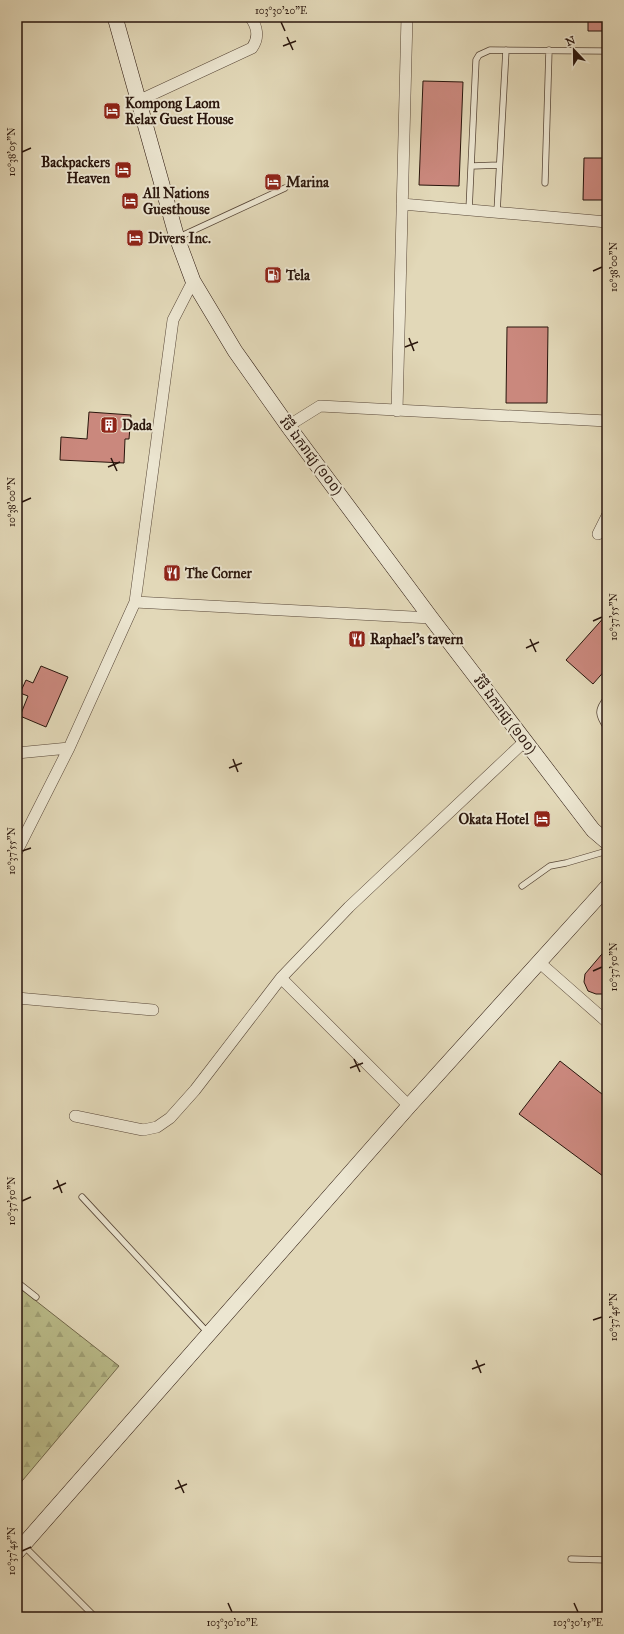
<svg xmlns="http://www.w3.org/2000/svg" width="624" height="1634" font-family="'IM FELL Great Primer','Noto Sans Khmer',serif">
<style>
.forest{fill:url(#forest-firs);stroke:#72684b}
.building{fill:#ca887d;stroke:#29150c}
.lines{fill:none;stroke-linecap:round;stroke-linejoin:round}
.lane-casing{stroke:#574637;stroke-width:7}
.street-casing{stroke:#574637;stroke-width:12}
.secondary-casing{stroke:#29150c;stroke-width:16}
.lane{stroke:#ece6d1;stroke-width:5.5}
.street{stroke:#ece6d1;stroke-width:11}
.secondary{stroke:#ece6d1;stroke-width:15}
.ticks{fill:none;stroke:#29150c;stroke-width:1.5}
.labels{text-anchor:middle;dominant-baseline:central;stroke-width:4;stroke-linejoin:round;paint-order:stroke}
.poi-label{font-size:14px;font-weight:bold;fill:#29150c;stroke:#ece6d1;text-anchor:start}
.street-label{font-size:14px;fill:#29150c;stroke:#ece6d1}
.neatline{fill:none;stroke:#29150c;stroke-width:1.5}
.ticks-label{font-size:10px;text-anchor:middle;fill:#29150c}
</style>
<defs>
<pattern id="forest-firs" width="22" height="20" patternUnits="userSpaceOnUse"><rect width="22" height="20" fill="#babc8a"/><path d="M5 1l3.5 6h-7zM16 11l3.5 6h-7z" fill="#a0a176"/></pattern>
</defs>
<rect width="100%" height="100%" fill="#e2d8b8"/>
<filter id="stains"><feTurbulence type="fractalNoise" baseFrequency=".005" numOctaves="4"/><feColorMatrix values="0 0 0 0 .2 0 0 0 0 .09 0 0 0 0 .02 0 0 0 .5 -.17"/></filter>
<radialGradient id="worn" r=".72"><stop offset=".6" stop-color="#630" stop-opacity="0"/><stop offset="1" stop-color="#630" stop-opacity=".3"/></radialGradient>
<path class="forest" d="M17 1286 119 1366 17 1487Z"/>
<path class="building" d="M588 17H607V31H588Z
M423 81 463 82 459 186 419 185Z
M584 158H607V200H583Z
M507 327H548L547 403H506Z
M89 412 131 415 129 439H125L124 463 60 460 61 437 87 439Z
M607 614V668L593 684 566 660Z
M41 666 68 677 46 727 20 716 28 696 20 693 26 680 33 683Z
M607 948V994H596L588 991 584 982 585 974Z
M560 1061 607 1098V1179L519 1114Z"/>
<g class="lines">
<defs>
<path id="lane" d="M472 166 499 165
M545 183 549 50
M469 210 476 60 479 55 490 50 602 51
M497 212 506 50
M177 238 285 188
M607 698C597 710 598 715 607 728
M522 886 550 866 566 863 607 851
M82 1197 209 1334
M17 1282 36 1297
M24 1546 95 1617
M571 1559 607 1560"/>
<path id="street" d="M138 101 252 48C259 38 258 27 250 17
M402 204 607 222
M397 411 407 17
M288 426 320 406 607 421
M598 534 607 516
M135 602 431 618
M17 753 69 748
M17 851 69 748 135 602 173 320 193 281
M540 963 607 1022
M281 978 409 1106
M17 998 153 1010
M75 1116 143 1130 157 1127 170 1118 195 1090 281 978 349 907 525 741"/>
<path id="secondary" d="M115 17 177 238 193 281 235 351 288 426 431 618 593 830 607 842
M17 1552 409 1106 607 887"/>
</defs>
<use href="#lane" class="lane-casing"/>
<use href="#street" class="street-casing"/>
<use href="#secondary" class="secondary-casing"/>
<use href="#lane" class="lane"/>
<use href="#street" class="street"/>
<use href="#secondary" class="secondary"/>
</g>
<path class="ticks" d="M281 22 285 31M287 37 293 50M283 46 296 41M22 152 31 148M593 271 602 267M409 338 414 351M405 347 418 342M111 458 117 471M108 467 120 462M22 502 31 498M593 621 602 617M530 639 536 652M526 648 539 642M233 759 238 772M229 768 242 763M22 851 31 848M593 971 602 967M354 1059 360 1072M350 1068 363 1063M57 1180 62 1193M53 1189 66 1183M22 1201 31 1197M593 1320 602 1317M476 1360 481 1373M472 1369 485 1364M178 1480 184 1493M175 1489 187 1484M22 1551 31 1547M228 1603 232 1612M574 1603 578 1612"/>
<defs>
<symbol id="hotel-square" viewBox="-11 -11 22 22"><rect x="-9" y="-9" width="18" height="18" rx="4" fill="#8f2418" stroke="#ece6d1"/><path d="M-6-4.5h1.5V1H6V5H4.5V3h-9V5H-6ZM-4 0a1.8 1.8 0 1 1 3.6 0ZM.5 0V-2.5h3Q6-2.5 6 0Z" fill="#fff"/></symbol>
<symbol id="fuel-square" viewBox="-11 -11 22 22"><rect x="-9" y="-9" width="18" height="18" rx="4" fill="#8f2418" stroke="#ece6d1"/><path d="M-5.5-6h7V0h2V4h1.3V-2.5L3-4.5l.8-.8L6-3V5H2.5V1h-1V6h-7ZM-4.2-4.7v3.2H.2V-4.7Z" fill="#fff"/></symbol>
<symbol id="building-square" viewBox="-11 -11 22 22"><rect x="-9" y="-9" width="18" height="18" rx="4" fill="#8f2418" stroke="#ece6d1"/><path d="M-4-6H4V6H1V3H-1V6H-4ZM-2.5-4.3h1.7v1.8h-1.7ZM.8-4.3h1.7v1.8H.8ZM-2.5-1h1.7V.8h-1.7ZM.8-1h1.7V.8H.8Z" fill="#fff"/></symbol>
<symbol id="restaurant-square" viewBox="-11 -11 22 22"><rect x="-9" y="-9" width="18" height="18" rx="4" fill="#8f2418" stroke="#ece6d1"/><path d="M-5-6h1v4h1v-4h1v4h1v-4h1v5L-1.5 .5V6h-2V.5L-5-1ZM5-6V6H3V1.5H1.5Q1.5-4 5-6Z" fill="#fff"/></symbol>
</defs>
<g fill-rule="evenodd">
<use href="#hotel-square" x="102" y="101" width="20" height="20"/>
<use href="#hotel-square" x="113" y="160" width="20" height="20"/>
<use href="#hotel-square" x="263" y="172" width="20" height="20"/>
<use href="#hotel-square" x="120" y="191" width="20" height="20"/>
<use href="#hotel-square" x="125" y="228" width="20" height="20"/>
<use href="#fuel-square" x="263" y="265" width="20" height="20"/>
<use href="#building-square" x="99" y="415" width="20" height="20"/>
<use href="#restaurant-square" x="162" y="563" width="20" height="20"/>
<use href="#restaurant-square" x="347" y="629" width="20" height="20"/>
<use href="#hotel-square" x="532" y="809" width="20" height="20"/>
</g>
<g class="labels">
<g class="poi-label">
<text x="125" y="103">Kompong Laom<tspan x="125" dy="16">Relax Guest House</tspan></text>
<text x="110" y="162" text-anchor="end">Backpackers<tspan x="110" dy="16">Heaven</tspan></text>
<text x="286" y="182">Marina</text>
<text x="143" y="193">All Nations<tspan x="143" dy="16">Guesthouse</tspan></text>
<text x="148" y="238">Divers Inc.</text>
<text x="286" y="275">Tela</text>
<text x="122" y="425">Dada</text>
<text x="185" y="573">The Corner</text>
<text x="370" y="639">Raphael's tavern</text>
<text x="529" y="819" text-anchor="end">Okata Hotel</text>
</g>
<g class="street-label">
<text transform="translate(311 456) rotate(53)">វិថី ឯករាជ្យ (១០០)</text>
<text transform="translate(505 715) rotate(53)">វិថី ឯករាជ្យ (១០០)</text>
</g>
</g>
<rect width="624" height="1634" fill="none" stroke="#e2d8b8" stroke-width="44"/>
<g transform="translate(574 50) rotate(338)" stroke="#ece6d1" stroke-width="3" paint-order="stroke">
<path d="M0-3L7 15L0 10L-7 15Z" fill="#29150c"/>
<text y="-6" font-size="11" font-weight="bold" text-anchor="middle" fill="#29150c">N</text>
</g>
<rect x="22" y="22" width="580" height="1590" class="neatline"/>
<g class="ticks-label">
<text x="281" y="14">103°30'20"E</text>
<text transform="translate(11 152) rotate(-90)" y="4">10°38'05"N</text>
<text transform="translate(613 267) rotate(-90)" y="4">10°38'00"N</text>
<text transform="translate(11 502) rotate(-90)" y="4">10°38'00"N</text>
<text transform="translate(613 617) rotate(-90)" y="4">10°37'55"N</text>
<text transform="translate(11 851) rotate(-90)" y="4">10°37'55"N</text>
<text transform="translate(613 967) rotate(-90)" y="4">10°37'50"N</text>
<text transform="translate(11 1201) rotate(-90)" y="4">10°37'50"N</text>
<text transform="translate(613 1317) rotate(-90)" y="4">10°37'45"N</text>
<text transform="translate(11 1551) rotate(-90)" y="4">10°37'45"N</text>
<text x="232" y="1626">103°30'10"E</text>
<text x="578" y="1626">103°30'15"E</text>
</g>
<rect width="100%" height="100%" filter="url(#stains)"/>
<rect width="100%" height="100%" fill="url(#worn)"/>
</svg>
